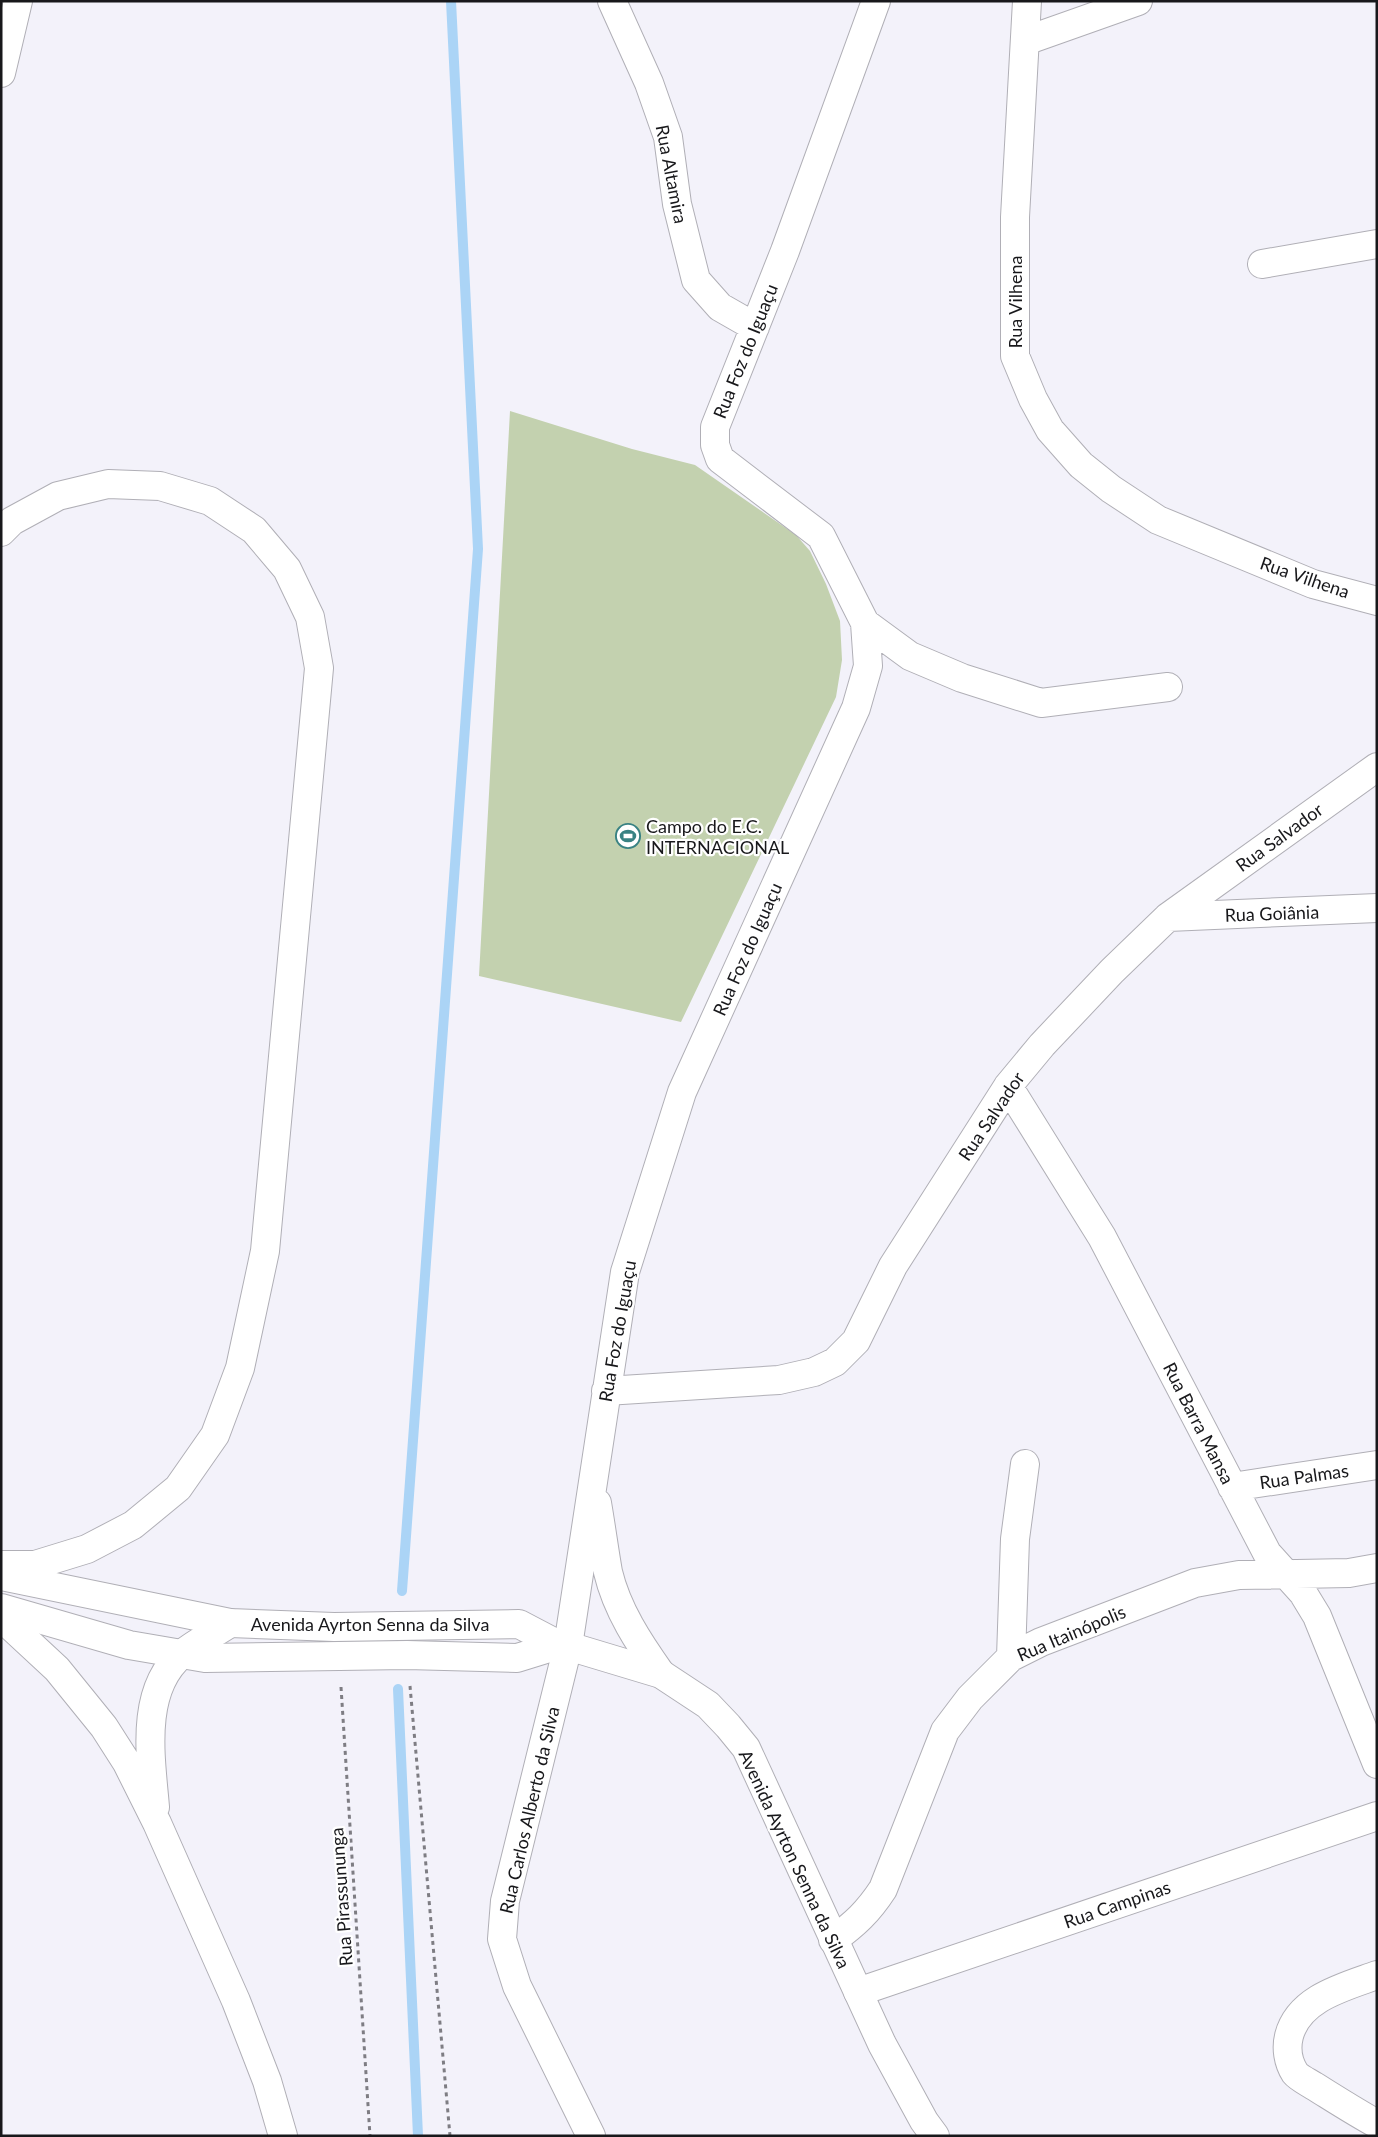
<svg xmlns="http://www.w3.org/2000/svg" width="1378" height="2137" font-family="Lato,sans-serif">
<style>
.green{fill:#c3d1af}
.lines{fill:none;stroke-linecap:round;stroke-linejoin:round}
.stream{stroke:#abd4f6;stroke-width:10}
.minor-casing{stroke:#b0afb6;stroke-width:30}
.major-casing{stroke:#b0afb6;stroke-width:30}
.highway-casing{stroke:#b0afb6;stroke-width:30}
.path{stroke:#7e7d83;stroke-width:3;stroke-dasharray:4 4;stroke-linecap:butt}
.minor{stroke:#fff;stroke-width:28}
.major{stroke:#fff;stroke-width:28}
.highway{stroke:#fff;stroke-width:28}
.labels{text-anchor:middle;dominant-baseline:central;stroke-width:4.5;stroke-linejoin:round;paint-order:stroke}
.street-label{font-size:18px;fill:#18181b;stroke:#fff}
.poi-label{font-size:18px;fill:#18181b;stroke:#fff;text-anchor:start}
</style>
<rect width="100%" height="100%" fill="#f3f2fa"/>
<path class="green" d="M510 411 632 449 695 465 796 535 810 551 826 584 840 621 842 660 836 697 681 1022 479 976Z"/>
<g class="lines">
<path class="stream" d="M402 1591 478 549 451 1
M398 1689 418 2136"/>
<defs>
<path id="minor" d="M612 1 649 83 668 137 677 204 696 280 720 307 755 327
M1027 1 1015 217V356L1033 399 1050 430 1081 465 1111 489 1158 520 1313 584 1377 601
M1025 41 1138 1
M1262 264 1377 244
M865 623 910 656 962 678 1041 703 1168 687
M1168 917 1377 908
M1008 1086 1102 1237 1267 1553 1303 1593 1317 1616 1377 1764
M606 1391 779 1380 814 1372 835 1362 856 1341 893 1266 1008 1086 1042 1045 1112 971 1168 917 1377 767
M1232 1487 1377 1465
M597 1503C601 1526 604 1549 608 1572 617 1610 639 1643 661 1674
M1011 1657 1015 1539 1025 1464
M833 1940C855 1924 868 1912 883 1889L945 1731 970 1698 1011 1657 1041 1642 1195 1583 1239 1575 1349 1573 1377 1568
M1377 1975C1344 1987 1299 1998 1289 2036 1286 2048 1288 2062 1295 2073 1299 2078 1308 2082 1314 2086 1335 2099 1355 2112 1377 2124
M858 1992 1377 1816
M591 2136 517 1986 502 1939 505 1901 568 1646 625 1272 682 1092 856 708 868 666 865 623 821 536 720 459 715 445V427L785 251 876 1"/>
<path id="major" d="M1 1576 230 1623 334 1627 519 1624 559 1645
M1 1608 129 1645 205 1658 407 1655 517 1658 559 1645 568 1646 661 1674 708 1705 728 1726 746 1748 882 2044 924 2121 935 2136"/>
<path id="highway" d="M1 73 18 1
M1 532 12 521 58 496 108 484 160 486 210 501 254 530 287 569 310 617 319 668 265 1251 240 1368 215 1435 178 1488 133 1525 87 1549 35 1565H1
M1 1617 57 1669 104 1727 127 1763 157 1823 236 2001 267 2081 283 2136
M155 1807C151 1759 139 1690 182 1654 197 1642 215 1633 230 1623"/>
</defs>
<use href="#minor" class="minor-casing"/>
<use href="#major" class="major-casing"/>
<use href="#highway" class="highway-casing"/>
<path class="path" d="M410 1686 450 2136
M341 1687 370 2136"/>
<use href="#minor" class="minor"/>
<use href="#major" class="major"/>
<use href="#highway" class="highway"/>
</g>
<defs>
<symbol id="stadium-ring" viewBox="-11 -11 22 22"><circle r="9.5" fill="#fff" stroke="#398283" stroke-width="1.5"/><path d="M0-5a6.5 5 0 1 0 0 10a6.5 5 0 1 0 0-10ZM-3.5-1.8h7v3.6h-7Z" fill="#398283"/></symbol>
</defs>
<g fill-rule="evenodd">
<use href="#stadium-ring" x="614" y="822" width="28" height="28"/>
</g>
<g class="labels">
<g class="street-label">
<text transform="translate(672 174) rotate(79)">Rua Altamira</text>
<text transform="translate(1015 302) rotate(-90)">Rua Vilhena</text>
<text transform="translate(745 351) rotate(-68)">Rua Foz do Iguaçu</text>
<text transform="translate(1305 577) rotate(19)">Rua Vilhena</text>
<text transform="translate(1279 837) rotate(-36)">Rua Salvador</text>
<text transform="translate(1272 913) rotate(-2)">Rua Goiânia</text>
<text transform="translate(747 949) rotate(-66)">Rua Foz do Iguaçu</text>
<text transform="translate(991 1116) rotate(-56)">Rua Salvador</text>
<text transform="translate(617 1331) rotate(-80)">Rua Foz do Iguaçu</text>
<text transform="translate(1199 1423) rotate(63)">Rua Barra Mansa</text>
<text transform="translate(1304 1476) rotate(-8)">Rua Palmas</text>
<text x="370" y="1624">Avenida Ayrton Senna da Silva</text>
<text transform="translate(1071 1633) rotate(-23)">Rua Itainópolis</text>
<text transform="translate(529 1810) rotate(-77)">Rua Carlos Alberto da Silva</text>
<text transform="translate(795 1859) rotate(65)">Avenida Ayrton Senna da Silva</text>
<text transform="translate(341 1897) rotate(-94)">Rua Pirassununga</text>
<text transform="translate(1117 1904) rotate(-19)">Rua Campinas</text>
</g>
<g class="poi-label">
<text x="646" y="826">Campo do E.C.<tspan x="646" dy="21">INTERNACIONAL</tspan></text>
</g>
</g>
<rect width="1378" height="2137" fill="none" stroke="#18181b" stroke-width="5"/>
</svg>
